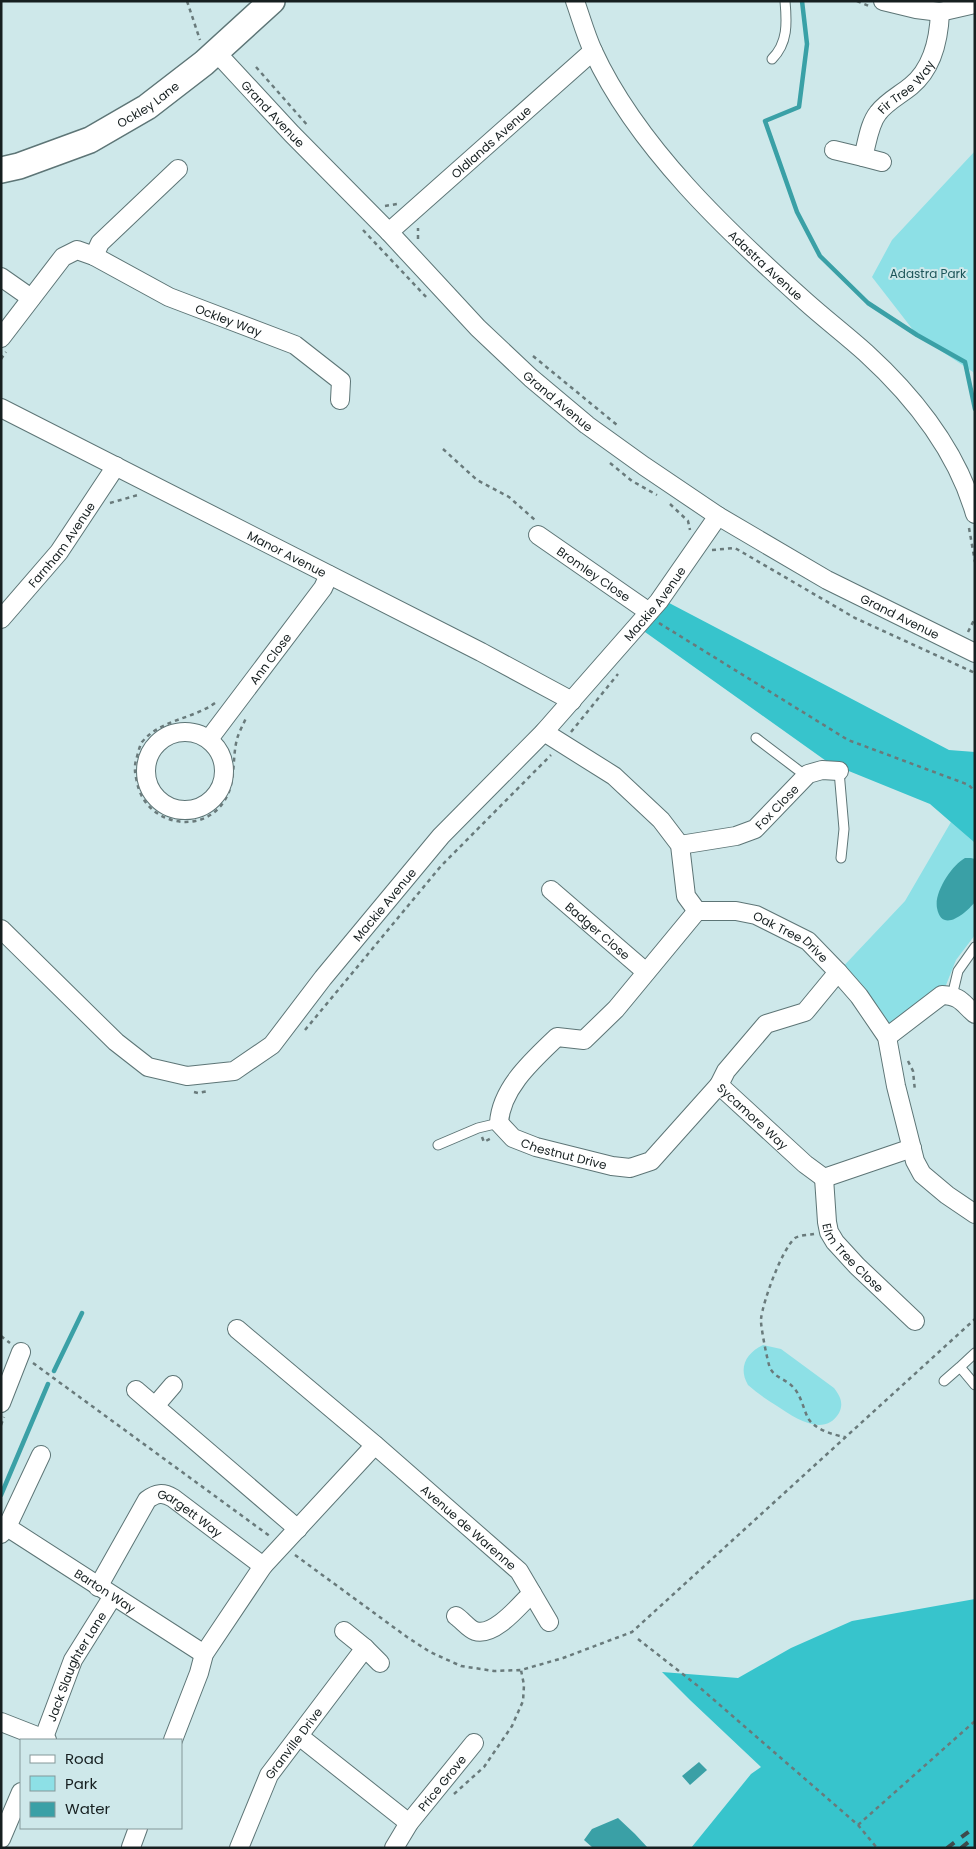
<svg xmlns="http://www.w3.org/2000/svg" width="976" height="1849" font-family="Poppins,sans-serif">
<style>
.green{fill:#8de0e6}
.forest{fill:#37c4cc}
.water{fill:#3aa0a6}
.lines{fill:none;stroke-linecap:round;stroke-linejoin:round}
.stream{stroke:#3aa0a6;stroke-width:4.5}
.lane-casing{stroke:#5d7576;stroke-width:11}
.street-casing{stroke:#5d7576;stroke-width:20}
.secondary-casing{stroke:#5d7576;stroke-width:28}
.path{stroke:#697a7b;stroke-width:2.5;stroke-dasharray:4 4;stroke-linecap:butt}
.lane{stroke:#fff;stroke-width:9}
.street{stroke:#fff;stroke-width:18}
.secondary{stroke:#fff;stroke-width:25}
.rail{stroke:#3e4b4c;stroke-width:4;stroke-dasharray:9 9;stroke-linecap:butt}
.labels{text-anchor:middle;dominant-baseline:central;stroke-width:4;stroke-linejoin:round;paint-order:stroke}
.street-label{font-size:12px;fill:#161f20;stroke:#cee8ea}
.park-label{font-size:12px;fill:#1c5559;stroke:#cee8ea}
</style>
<rect width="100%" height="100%" fill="#cee8ea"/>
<path class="green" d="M975 151V379L973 372 917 335 872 277 892 240Z
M951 822 975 843V935L956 960 942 995 887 1037 838 972 905 901Z
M763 1345 781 1349 834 1388C840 1396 844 1403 839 1413 824 1438 795 1418 777 1406 767 1400 757 1393 748 1385 738 1368 746 1353 763 1345Z"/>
<path class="forest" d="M652 594 949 750 975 752V843L930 804 829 763 645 632Z
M975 1599V1848H691L751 1774 761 1767 690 1700 662 1672 738 1678 791 1648 852 1621Z"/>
<path class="water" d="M965 858H971L975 859V902C966 913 942 934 937 908 934 892 952 865 965 858Z
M699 1762 707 1770 690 1785 682 1776Z
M618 1818 635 1834 648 1848H593L584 1840 592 1829Z"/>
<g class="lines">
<path class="stream" d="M802 1 807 44 799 107 765 121 797 212 820 256 868 303 917 335 965 362 975 409
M54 1371 82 1313
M1 1495 48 1384"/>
<defs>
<path id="lane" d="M772 59C788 43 787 23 785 1
M756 738 806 776
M839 771 844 829 841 858
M952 996 958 971 975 947
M438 1145 478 1128 499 1123
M960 1367 975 1353
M944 1381 960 1367 975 1385"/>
<g id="street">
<path id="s1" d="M575 1C581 18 586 36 593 51 637 147 728 232 805 301 825 319 846 335 866 353 913 396 957 451 975 514"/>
<path d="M883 1 916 9 940 12 975 4"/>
<path id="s2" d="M216 52 292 134 389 232 478 328 531 378 587 425 644 466 718 516 827 580 975 653"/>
<path id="s3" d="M834 150 863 157C867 144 869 124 878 113 886 102 900 95 911 86 933 68 939 39 940 12"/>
<path d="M863 157 882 162"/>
<path id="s4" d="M389 232 593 51"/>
<path d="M94 256 100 243 178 169"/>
<path d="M1 277 31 298"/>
<path id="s5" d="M1 338 63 257 77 250 94 256 169 297 295 345 341 381 340 400"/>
<path id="s6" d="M1 408 481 652 572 701"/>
<path id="s7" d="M538 535 649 612"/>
<path id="s8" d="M1 619 59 552 116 466"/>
<circle cx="185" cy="771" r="39"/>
<path id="s9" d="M544 732 614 776 661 820 680 845 686 896 697 911H736L756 915 808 941 838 972 859 996 887 1037 896 1086 915 1161 922 1174 947 1195 975 1214"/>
<path id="s10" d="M209 739 323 588 329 575"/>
<path id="s11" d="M680 845 736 836 755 829 808 774 822 770 839 771"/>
<path id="s12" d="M551 890 646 972"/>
<path id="s13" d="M697 911 616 1009 584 1040 557 1037C533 1060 501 1088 499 1123L513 1138 536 1147 612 1166 630 1168 651 1161 719 1085"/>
<path id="s14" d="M1 929 116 1042 148 1067 187 1076 234 1071 272 1045 323 978 441 836 544 732 659 601 718 516"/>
<path id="s15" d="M838 972 805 1012 766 1024 726 1071 719 1085 805 1164 824 1178 912 1148"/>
<path d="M887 1037 942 995C961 996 962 1003 975 1014"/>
<path id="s16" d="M824 1178 827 1222 829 1232 835 1242 857 1266 915 1321"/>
<path id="s17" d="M237 1329 375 1445 519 1571 549 1622"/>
<path d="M136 1390 298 1529"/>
<path d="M1 1403 21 1352"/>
<path d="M155 1406 173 1385"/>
<path d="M7 1527 41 1455"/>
<path id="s18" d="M1 1534 7 1527 204 1654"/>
<path id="s19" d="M98 1587 147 1500C156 1493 163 1492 173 1498L263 1566"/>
<path d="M456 1616C462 1620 469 1629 475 1631 494 1637 519 1606 532 1593"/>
<path d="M344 1631 365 1648 380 1663"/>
<path d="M1 1722 47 1740"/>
<path d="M299 1736 409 1823"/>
<path id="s20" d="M43 1740 73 1660 113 1596"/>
<path d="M173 1740 199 1673 204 1654 263 1566 375 1445"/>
<path d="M1 1839 21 1792"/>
<path d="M132 1848 131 1847 138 1828"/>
<path id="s21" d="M239 1848 269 1775 365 1648"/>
<path id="s22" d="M394 1848 409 1823 474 1743"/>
</g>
<g id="secondary">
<path id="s23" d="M1 170 19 166 90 140 147 107 204 63 272 1"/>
</g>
</defs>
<use href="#lane" class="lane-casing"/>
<use href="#street" class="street-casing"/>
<use href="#secondary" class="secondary-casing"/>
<path class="path" d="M187 1 200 40
M857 1 869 6
M256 67 309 127
M385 206 397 204
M363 230 428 299
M418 239V228
M533 356 617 425
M1 359 6 352
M443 449 477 480 509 497 535 520
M610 463 632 481 657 495
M110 503 138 495
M670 504 688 521 690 530
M969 528 975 562
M712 550 735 548 855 618 975 673
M659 623 848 740 969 785 975 792
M968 632 975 618
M215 703C191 720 161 719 142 742 139 747 138 754 136 760 134 768 135 774 137 782 145 826 205 837 226 798 236 780 232 758 237 739 239 732 243 725 246 718
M571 732 618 674
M305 1030 441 866 551 755
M908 1061 913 1071 915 1091
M194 1092 198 1093 208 1091
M482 1137 484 1142 493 1137
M814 1234C808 1235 800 1235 795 1238 782 1249 763 1301 761 1319 760 1324 768 1364 770 1368 775 1378 786 1379 793 1387 801 1395 803 1408 808 1418 814 1429 833 1435 845 1437
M1 1336 10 1343
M33 1363 271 1537
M1 1425 4 1417
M295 1555 407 1637 430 1652 461 1666 494 1671 521 1670 563 1658 632 1632 975 1319
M638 1639 698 1686 858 1825 877 1848
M454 1794 484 1767 512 1726 523 1701 524 1685 521 1670
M858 1825 975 1721"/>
<use href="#lane" class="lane"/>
<use href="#street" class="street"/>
<use href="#secondary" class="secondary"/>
<path class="rail" d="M947 1848 975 1827
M961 1848 975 1837"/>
</g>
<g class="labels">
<g class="street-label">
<text stroke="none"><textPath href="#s3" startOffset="115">Fir Tree Way</textPath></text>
<text stroke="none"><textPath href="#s23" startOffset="162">Ockley Lane</textPath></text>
<text stroke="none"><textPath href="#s2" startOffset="84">Grand Avenue</textPath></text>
<text stroke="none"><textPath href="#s4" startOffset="136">Oldlands Avenue</textPath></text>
<text stroke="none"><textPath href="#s1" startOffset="330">Adastra Avenue</textPath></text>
<text stroke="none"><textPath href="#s5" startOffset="285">Ockley Way</textPath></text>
<text stroke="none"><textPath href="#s2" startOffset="489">Grand Avenue</textPath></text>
<text stroke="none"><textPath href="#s8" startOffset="96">Farnham Avenue</textPath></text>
<text stroke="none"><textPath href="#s6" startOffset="321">Manor Avenue</textPath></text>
<text stroke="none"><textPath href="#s7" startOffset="68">Bromley Close</textPath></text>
<text stroke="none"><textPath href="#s14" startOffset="920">Mackie Avenue</textPath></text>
<text stroke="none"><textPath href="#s2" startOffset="894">Grand Avenue</textPath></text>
<text stroke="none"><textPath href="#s10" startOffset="101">Ann Close</textPath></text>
<text stroke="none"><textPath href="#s11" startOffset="108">Fox Close</textPath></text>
<text stroke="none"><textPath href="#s14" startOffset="515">Mackie Avenue</textPath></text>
<text stroke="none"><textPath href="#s12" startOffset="62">Badger Close</textPath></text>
<text stroke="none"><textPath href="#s9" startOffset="349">Oak Tree Drive</textPath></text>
<text stroke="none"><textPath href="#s15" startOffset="216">Sycamore Way</textPath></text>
<text stroke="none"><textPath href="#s13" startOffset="379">Chestnut Drive</textPath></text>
<text stroke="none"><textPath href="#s16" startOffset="89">Elm Tree Close</textPath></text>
<text stroke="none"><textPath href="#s19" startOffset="150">Gargett Way</textPath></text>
<text stroke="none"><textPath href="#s17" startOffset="305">Avenue de Warenne</textPath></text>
<text stroke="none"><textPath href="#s18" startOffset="126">Barton Way</textPath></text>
<text stroke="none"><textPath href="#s20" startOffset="81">Jack Slaughter Lane</textPath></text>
<text stroke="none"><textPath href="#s21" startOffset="119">Granville Drive</textPath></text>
<text stroke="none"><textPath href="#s22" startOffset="81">Price Grove</textPath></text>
</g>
<g class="park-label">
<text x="928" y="273">Adastra Park</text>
</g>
</g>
<rect width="976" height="1849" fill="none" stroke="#161f20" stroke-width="5"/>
<rect x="20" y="1739" width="162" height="90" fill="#cee8ea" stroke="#849899"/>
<rect x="30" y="1755" width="25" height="8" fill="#ffffff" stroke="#849899"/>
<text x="65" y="1764" font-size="15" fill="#161f20">Road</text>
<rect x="30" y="1776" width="25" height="15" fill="#8de0e6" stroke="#849899"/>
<text x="65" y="1789" font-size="15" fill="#161f20">Park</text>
<rect x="30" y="1802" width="25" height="15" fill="#3aa0a6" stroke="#849899"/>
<text x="65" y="1814" font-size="15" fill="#161f20">Water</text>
</svg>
